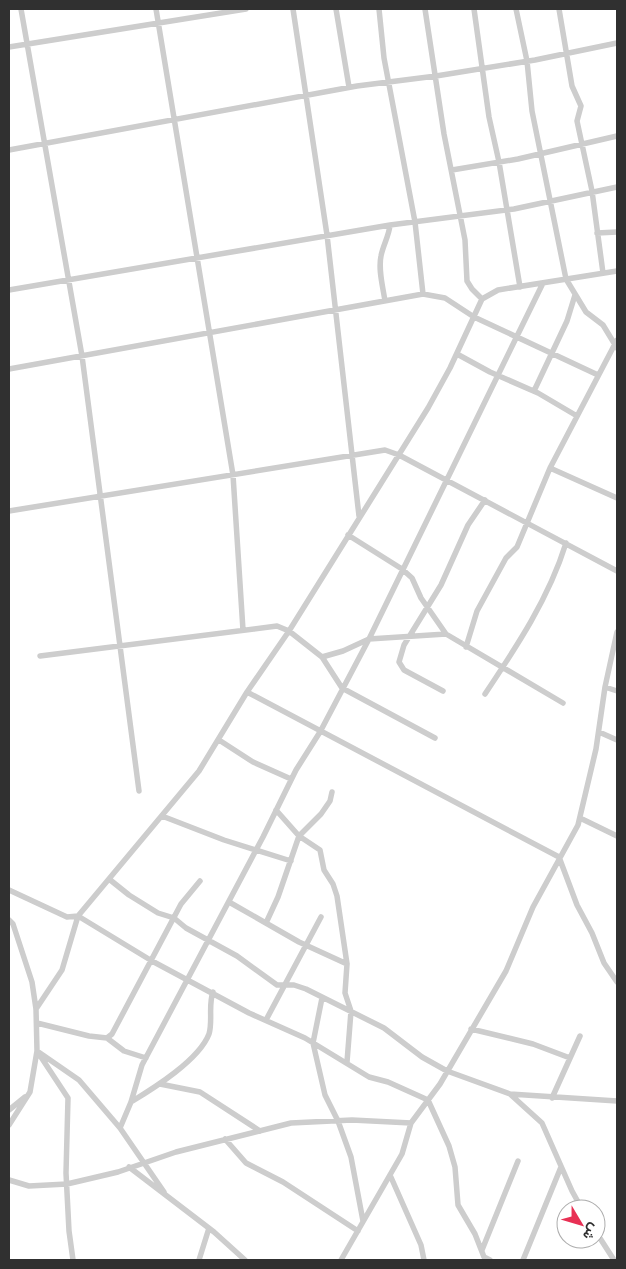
<svg xmlns="http://www.w3.org/2000/svg" width="626" height="1269" font-family="'Titillium Web',Vazirmatn,sans-serif">
<style>
.lines{fill:none;stroke-linecap:round;stroke-linejoin:round}
.minor{stroke:#cdcdcd;stroke-width:5.5}
</style>
<rect width="100%" height="100%" fill="#fff"/>
<g class="lines">
<path class="minor" d="M21 9 82 356 139 791
M156 9 233 475 243 630
M293 9 327 235 359 516
M336 9 349 87
M379 9 384 58 415 222 423 294
M425 9 444 134 465 240 467 281 472 289 482 299
M474 9 489 117 499 162 520 287
M516 9 527 61 532 111 566 279 586 312 603 325 617 348
M559 9 572 86 581 106 577 121 592 191 603 273
M9 47 246 9
M9 150 357 86 436 76 535 60 617 43
M452 170 518 159 617 136
M597 233 617 232
M9 290 390 225 514 209 617 187
M385 301C383 287 378 270 381 256 383 245 389 236 390 225
M457 354 490 372 538 393 577 416
M9 369 423 294 445 298 474 317 598 375
M534 391 567 321 575 295
M550 468 617 498
M9 511 385 450 399 455 617 571
M348 535 402 569 412 578 421 598 446 634 563 703
M466 647 477 611 506 558 517 547 550 468 617 340
M40 656 277 626 289 631 322 657 342 688 435 738
M322 657 343 651 369 639 446 634
M605 687 617 691
M443 691 404 670 399 662 404 645 441 585 468 525 485 500
M247 692 559 857 577 905 592 933 604 963 617 982
M485 694C517 646 549 598 566 543
M599 732 617 740
M219 740 253 762 291 779
M276 810 299 836 320 850 324 870 333 884 337 896 347 964 345 993 351 1011 347 1062
M162 816 224 840 291 861
M580 818 617 836
M109 879 129 895 158 913 174 918 186 928 237 956 277 985H294L306 989 384 1028 422 1057 447 1071 510 1094 542 1123 572 1191 582 1209
M9 890 67 917 78 916 199 771 247 692 289 631 428 408 450 368 482 299 498 290 617 271
M229 902 299 942 347 964
M9 920 13 924 32 982 36 1009 37 1051 68 1098 66 1173 69 1231 73 1260
M266 923 278 897 299 836 321 814 330 801 332 792
M322 998 313 1043 325 1095 338 1121 351 1157 363 1221
M36 1009 62 970 78 916 152 961 249 1013 305 1038 369 1077 388 1082 428 1100 449 1146 455 1167 458 1205 475 1234 484 1257 490 1260
M266 1020 321 917
M37 1023 89 1036 107 1038 124 1051 146 1058
M471 1029 533 1044 570 1058
M107 1038 112 1034 181 904 200 881
M160 1084 200 1092 260 1131
M510 1094 617 1101
M552 1098 580 1036
M131 1102C154 1088 199 1060 209 1034 213 1021 208 1005 213 992
M9 1110 25 1097
M9 1125 30 1092 37 1051 79 1080 120 1128 164 1192
M120 1128 131 1102 142 1065 263 837 296 770 320 732 369 639 543 283
M225 1139 246 1163 283 1182 358 1231
M129 1167 214 1232 245 1260
M390 1175 421 1245 424 1260
M9 1180 29 1186 67 1184 118 1172 176 1152 291 1123 352 1120 411 1123
M596 1232 614 1260
M482 1250 518 1161
M199 1260 209 1228
M341 1260 402 1154 411 1123 440 1084 506 971 533 907 578 825 596 749 605 687 617 632
M523 1260 561 1167"/>
</g>
<rect width="626" height="1269" fill="none" stroke="#303030" stroke-width="20"/>
<g transform="translate(581 1224) rotate(128)"><circle r="24" fill="#ffffff" stroke="#acacac"/>
<path d="M0-4L9 19L0 12L-9 19Z" fill="#e83054"/>
<text y="-8" font-size="14" font-weight="bold" text-anchor="middle" fill="#303030">ش</text>
</g>
</svg>
